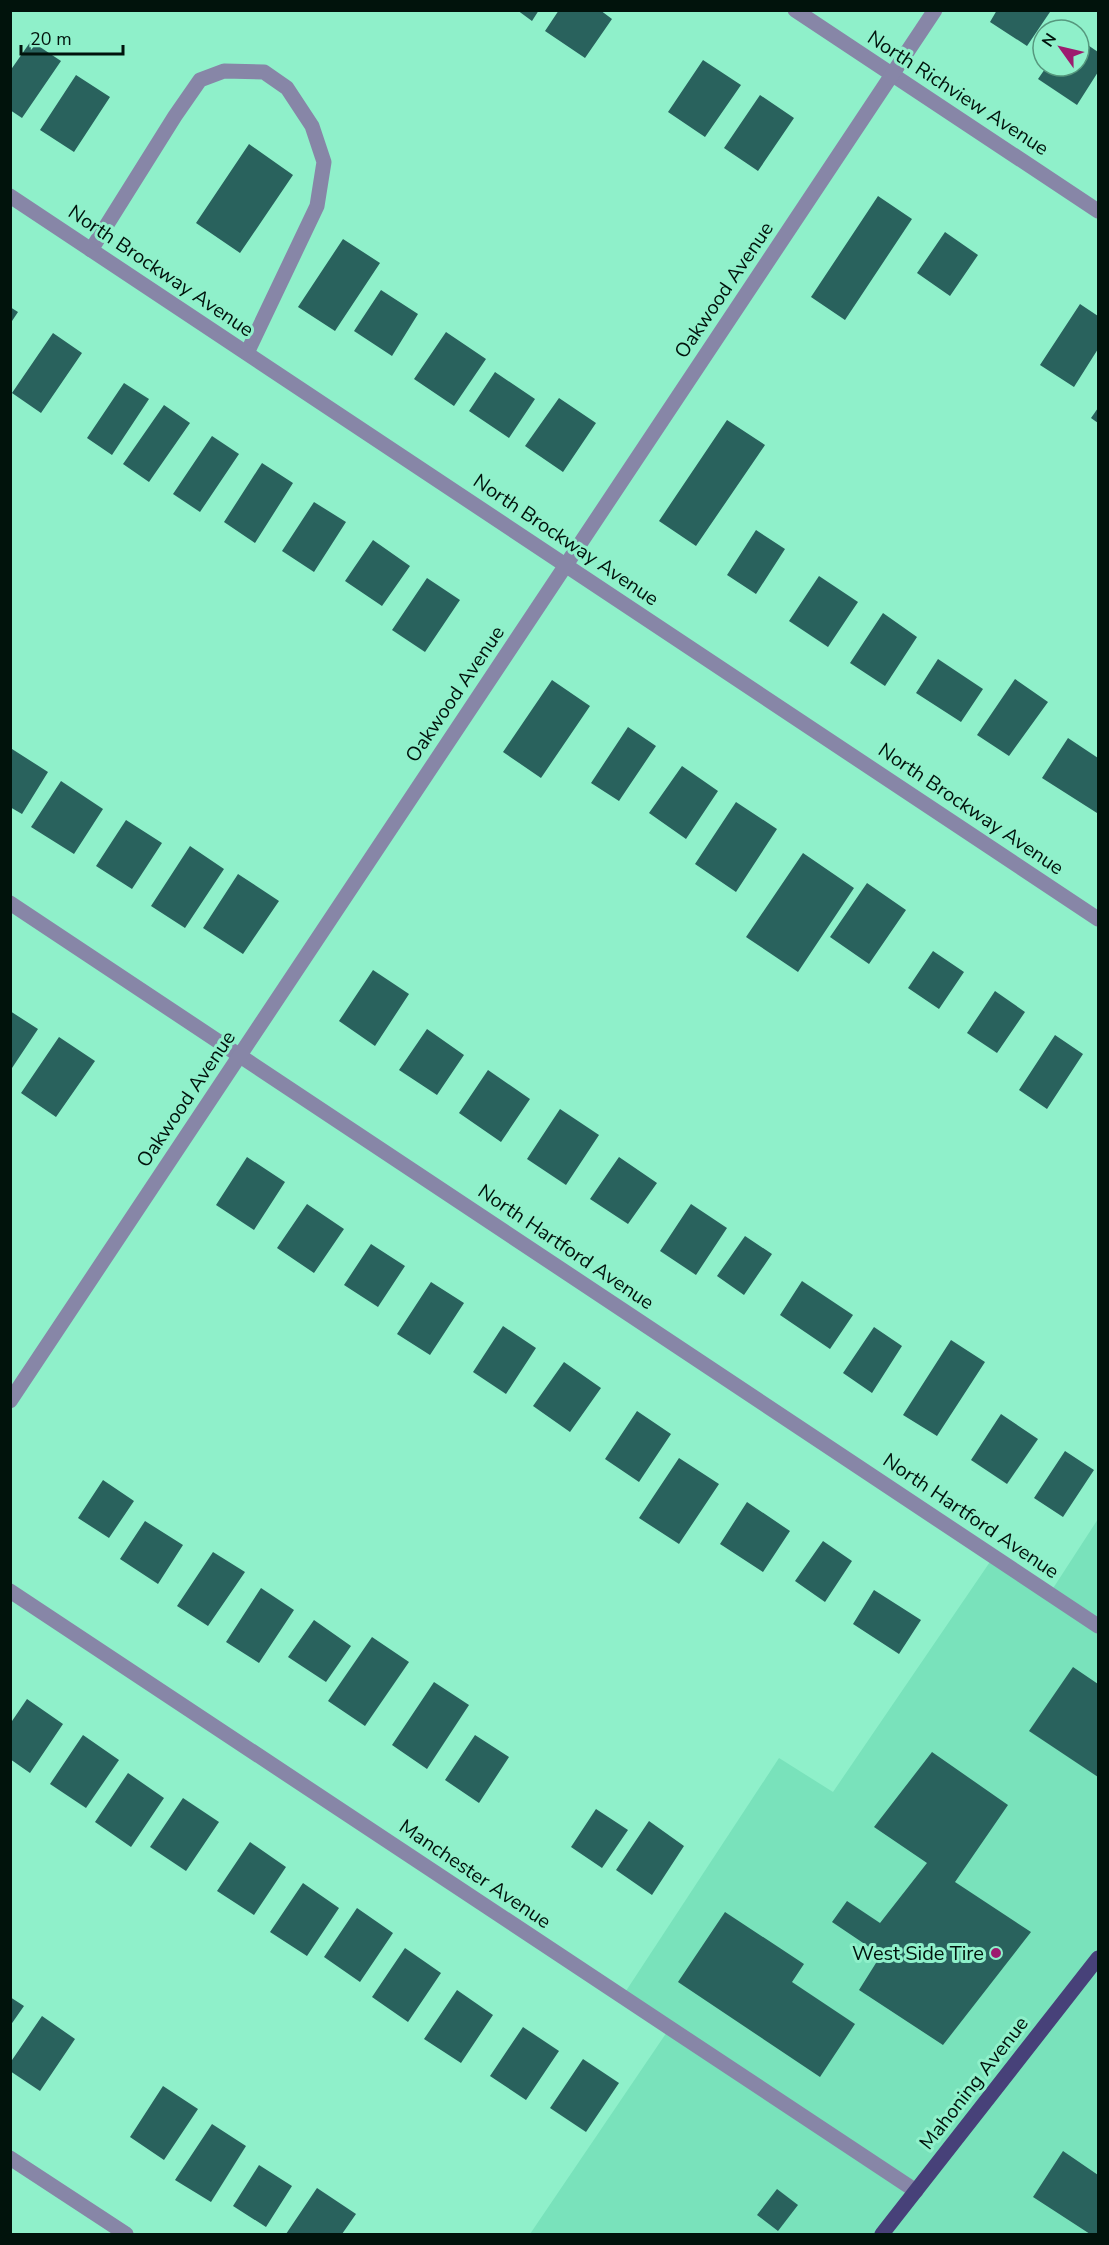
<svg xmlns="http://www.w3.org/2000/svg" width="1109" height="2245" font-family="'Nunito Sans',sans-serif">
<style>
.built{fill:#79e2bb}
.building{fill:#29625d}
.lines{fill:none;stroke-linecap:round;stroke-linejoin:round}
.service{stroke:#8786a7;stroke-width:15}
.minor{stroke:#8786a7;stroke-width:15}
.tertiary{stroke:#8786a7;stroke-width:15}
.primary{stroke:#474179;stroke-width:15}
.poi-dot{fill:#9d1c6f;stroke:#8ff0ca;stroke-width:2}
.labels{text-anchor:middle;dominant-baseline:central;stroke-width:6;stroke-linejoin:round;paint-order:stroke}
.street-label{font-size:20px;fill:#01130c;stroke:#8ff0ca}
.poi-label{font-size:20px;fill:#01130c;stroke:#8ff0ca;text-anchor:end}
</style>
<rect width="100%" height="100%" fill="#8ff0ca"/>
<path class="built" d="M1098 1519V2234H530L669 2029 622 1997 779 1758 833 1792 994 1556 1050 1593Z"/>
<path class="building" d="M517 10H539L532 21Z
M559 10H600L612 19 585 58 545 31Z
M997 10H1048L1050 12 1027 46 990 22Z
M1079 39 1098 52V72L1077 105 1038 79 1047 66H1079Z
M31 41 61 61 22 118 10 110V71Z
M703 60 741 85 705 137 668 112Z
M76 75 110 97 74 152 40 130Z
M760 95 794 118 758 171 724 148Z
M249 144 293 175 240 253 196 223Z
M878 196 912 219 845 320 811 297Z
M945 232 978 255 950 296 917 273Z
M343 239 380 263 335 331 298 307Z
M381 290 418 314 392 356 354 331Z
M1080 304 1098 316V349L1074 387 1040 365Z
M10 307 18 312 10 324Z
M446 332 486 359 454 406 414 379Z
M53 333 82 353 41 413 12 393Z
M495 372 535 399 509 438 469 411Z
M124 383 149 399 112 455 87 438Z
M559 398 596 423 563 472 525 446Z
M164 405 190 423 149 482 123 464Z
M1098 408V423L1091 418Z
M727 420 765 445 696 546 659 521Z
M212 436 239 454 200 512 173 494Z
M262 463 293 483 255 543 224 522Z
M314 502 346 522 314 572 282 551Z
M756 530 785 549 756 594 727 575Z
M373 540 410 566 382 606 345 581Z
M819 576 858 602 828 647 789 621Z
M427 578 460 600 425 652 392 630Z
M883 613 917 637 885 686 850 663Z
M938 659 983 689 961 722 916 693Z
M1015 679 1048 702 1009 756 977 735Z
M552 680 590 706 541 778 503 752Z
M628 727 656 746 619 801 591 783Z
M1068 738 1098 758 1097 813 1042 778Z
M12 749 48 772 22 814 10 807Z
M682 766 718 791 686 839 649 813Z
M61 781 103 809 74 854 31 827Z
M736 802 777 829 736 892 695 864Z
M126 820 162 843 132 889 96 866Z
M190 846 224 869 185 928 151 906Z
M803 853 854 888 798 972 746 937Z
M238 874 279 901 243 954 203 928Z
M867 883 906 910 869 964 830 937Z
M933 951 964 972 939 1009 908 988Z
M373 970 409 994 375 1046 339 1021Z
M995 991 1025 1012 997 1053 967 1033Z
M10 1011 38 1029 10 1071Z
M427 1029 464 1055 437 1095 399 1070Z
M1055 1035 1083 1054 1047 1109 1019 1090Z
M59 1037 95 1061 56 1117 21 1093Z
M488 1070 530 1099 501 1142 459 1113Z
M560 1109 599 1135 566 1185 527 1159Z
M247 1157 285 1182 254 1230 216 1205Z
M619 1157 657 1183 628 1224 590 1199Z
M307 1204 344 1229 314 1273 277 1248Z
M691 1204 727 1228 696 1275 660 1251Z
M745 1236 772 1254 744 1295 717 1276Z
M371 1244 405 1266 378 1307 344 1285Z
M802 1281 853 1315 830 1349 780 1315Z
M431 1282 464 1303 430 1355 397 1334Z
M503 1326 536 1348 506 1394 473 1372Z
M874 1327 902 1346 872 1393 843 1373Z
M951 1340 985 1362 937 1436 903 1415Z
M564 1362 601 1388 570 1432 533 1406Z
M637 1411 671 1434 639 1482 605 1459Z
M1001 1414 1038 1439 1007 1484 971 1460Z
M1065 1451 1094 1470 1063 1517 1034 1498Z
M679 1458 719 1484 679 1544 639 1518Z
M103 1480 134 1501 109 1538 78 1518Z
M747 1502 790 1531 763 1572 720 1544Z
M145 1521 183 1545 158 1584 120 1559Z
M823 1541 852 1561 825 1602 795 1581Z
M213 1552 245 1572 208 1626 177 1606Z
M261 1588 294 1610 259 1663 226 1642Z
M874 1590 921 1620 899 1654 853 1624Z
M314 1620 351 1646 326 1682 288 1657Z
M372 1637 409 1662 365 1726 328 1701Z
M1073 1667 1098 1684V1777L1029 1731Z
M434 1682 469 1705 427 1769 392 1745Z
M27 1699 63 1724 30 1773 10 1759V1724Z
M83 1735 119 1760 86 1808 50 1784Z
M475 1735 509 1757 479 1803 445 1780Z
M932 1752 1008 1805 955 1882 1031 1932 943 2045 859 1990 881 1955 832 1922 847 1901 880 1923 927 1863 874 1827Z
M128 1773 164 1798 131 1847 95 1822Z
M183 1798 219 1822 186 1871 150 1847Z
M596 1809 628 1830 602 1868 571 1847Z
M649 1821 684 1846 652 1895 616 1870Z
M250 1842 286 1867 254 1915 217 1891Z
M303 1883 339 1908 307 1956 270 1932Z
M357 1908 393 1933 360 1982 324 1957Z
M725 1912 804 1964 792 1982 855 2024 820 2077 678 1982Z
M405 1948 441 1973 408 2022 372 1997Z
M457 1990 493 2015 461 2063 424 2039Z
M10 1997 24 2006 10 2026Z
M42 2016 75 2039 40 2091 10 2071V2063Z
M523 2027 559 2051 526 2100 490 2076Z
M583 2059 619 2083 586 2132 550 2108Z
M163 2086 198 2109 164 2160 130 2137Z
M212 2124 246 2146 211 2202 175 2180Z
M1063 2151 1098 2175V2234H1090L1033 2197Z
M259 2165 292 2186 266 2227 233 2206Z
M317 2188 356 2214 342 2234H286Z
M777 2189 798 2205 778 2231 757 2215Z"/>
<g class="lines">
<path class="service" d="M91 250 175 116 200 80 224 71 264 72 287 88 312 126 324 162 317 206 247 353"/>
<path class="minor" d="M795 10 1098 211
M10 196 1098 919
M10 903 1098 1626
M10 1591 916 2191
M10 2158 126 2234"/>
<path class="tertiary" d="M10 1401 935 10"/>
<path class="primary" d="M882 2234 1098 1958"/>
</g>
<circle class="poi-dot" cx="996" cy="1953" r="6"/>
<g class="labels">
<g class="street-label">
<text transform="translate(958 93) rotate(33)">North Richview Avenue</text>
<text transform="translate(161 271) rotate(34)">North Brockway Avenue</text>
<text transform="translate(724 290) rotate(-56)">Oakwood Avenue</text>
<text transform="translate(566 540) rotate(34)">North Brockway Avenue</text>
<text transform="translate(455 694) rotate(-56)">Oakwood Avenue</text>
<text transform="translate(971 809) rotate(34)">North Brockway Avenue</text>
<text transform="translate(186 1099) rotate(-56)">Oakwood Avenue</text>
<text transform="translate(566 1247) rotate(34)">North Hartford Avenue</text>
<text transform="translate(971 1516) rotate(34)">North Hartford Avenue</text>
<text transform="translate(475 1874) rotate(34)">Manchester Avenue</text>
<text transform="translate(974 2083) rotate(-52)">Mahoning Avenue</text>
</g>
<g class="poi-label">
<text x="984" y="1953">West Side Tire</text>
</g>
</g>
<rect width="1109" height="2245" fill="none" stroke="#01130c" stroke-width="24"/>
<g transform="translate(1061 48) rotate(304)"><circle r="28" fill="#8ff0ca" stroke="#56987e" stroke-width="1.5"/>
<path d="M0-4.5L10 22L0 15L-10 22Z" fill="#9d1c6f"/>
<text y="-9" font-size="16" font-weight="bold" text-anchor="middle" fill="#01130c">N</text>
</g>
<path d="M21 45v9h102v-9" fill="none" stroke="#01130c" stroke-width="3"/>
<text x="30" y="45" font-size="18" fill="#01130c" stroke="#8ff0ca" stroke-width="4.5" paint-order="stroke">20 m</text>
</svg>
